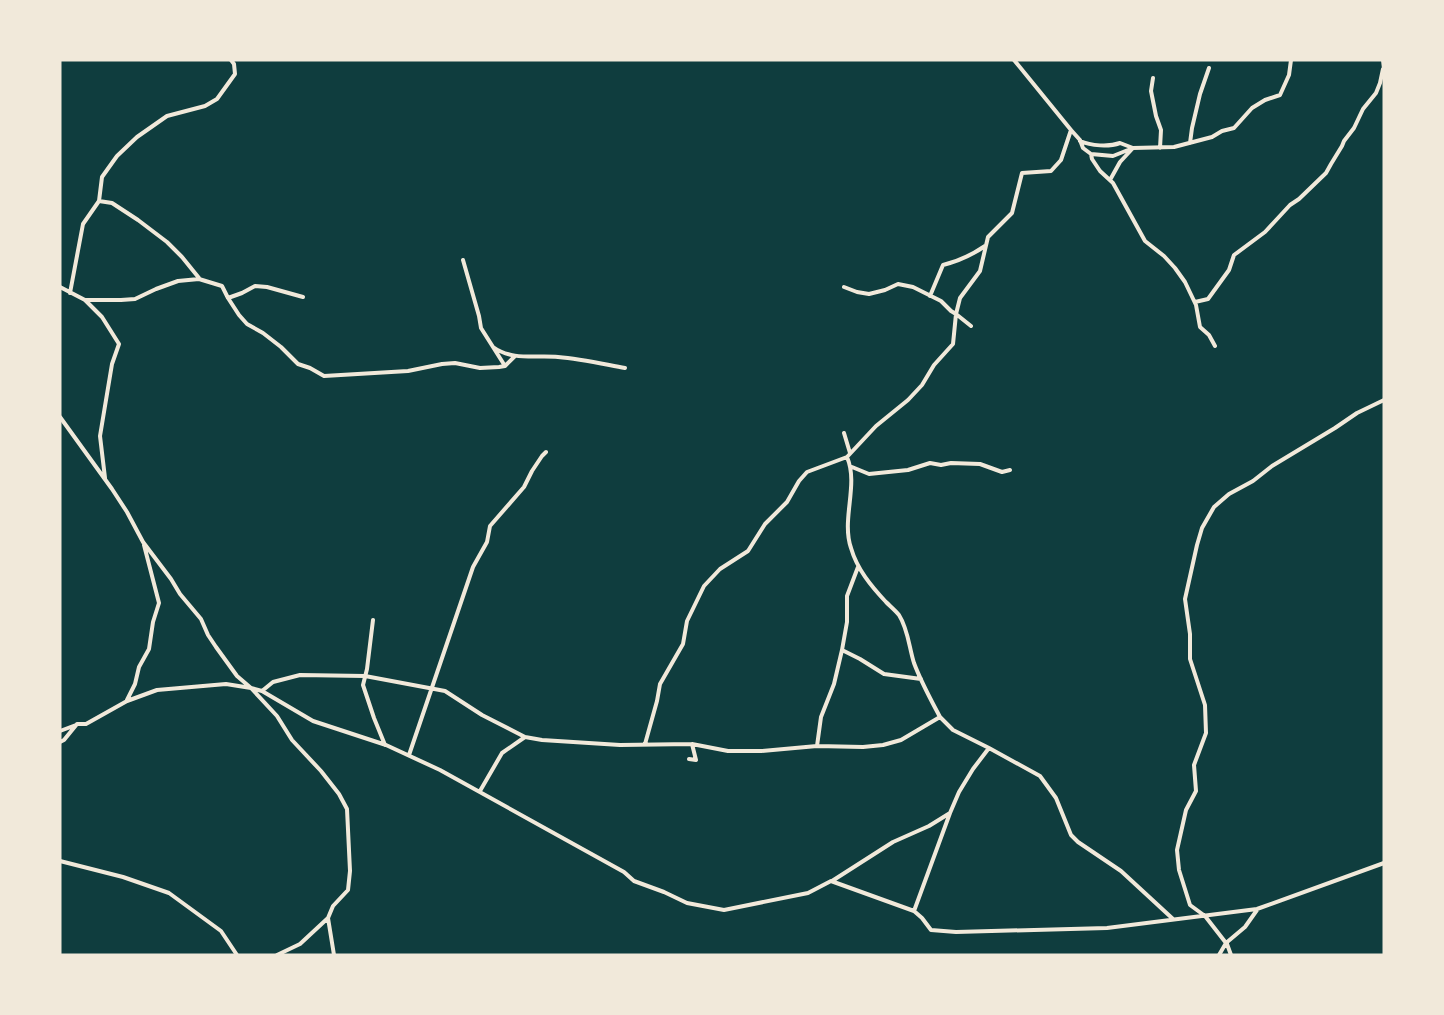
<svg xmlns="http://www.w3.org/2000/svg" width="1444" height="1015" font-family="Quicksand,sans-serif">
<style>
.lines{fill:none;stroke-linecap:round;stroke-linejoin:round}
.minor{stroke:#f1e9da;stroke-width:4}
</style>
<rect width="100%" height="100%" fill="#0f3d3e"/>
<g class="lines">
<path class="minor" d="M1383 60 1384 69
M1153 78 1151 91 1156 116 1161 130 1160 148
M1071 130 1080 140 1083 148 1091 154 1113 156 1133 148 1174 147 1212 137 1222 131 1234 128 1252 108 1265 100 1280 95 1289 75 1291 60
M1080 141C1091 146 1109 147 1120 143L1133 148 1120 162 1110 180
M1190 143 1192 128 1200 94 1209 68
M1091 154 1092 159 1100 171 1113 183 1145 241 1164 256 1175 268 1185 282 1196 305 1200 327 1209 335 1215 346
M99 201 112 203 138 220 167 242 182 257 199 278
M463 260 479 316 481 328 505 366
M60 287 85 300H121L135 299 156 289 178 281 199 279 222 286 228 298 242 293 255 286 267 287 303 297
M844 287 857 292 869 294 885 290 898 284 913 287 941 301 951 311 956 314 971 326
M70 293 83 224 99 201 102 177 117 156 137 137 167 116 205 106 217 99 235 74 234 64 231 60
M930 296 943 265C959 261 972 255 985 246
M228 298 239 315 247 324 263 333 281 347 298 364 310 368 324 376 408 371 442 364 455 363 480 368 499 367 505 366 515 356
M85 300 102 317 119 344 112 364 100 436 105 478
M1195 302 1208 299 1229 270 1234 255 1265 232 1290 205 1299 199 1326 173 1331 164 1342 146 1344 141 1354 128 1363 109 1376 93 1380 83 1383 69
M493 347C512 361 536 355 558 357 581 359 603 364 625 368
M60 417 112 489 127 512 143 542 171 579 180 594 201 619 208 635 216 647 237 676 251 688 262 691 313 721 386 745 440 770 624 872 634 881 664 892 687 903 724 910 808 893 831 881 914 911 922 918 931 930 956 932 1107 928 1257 909 1384 863
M844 433 850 453
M847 457C859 485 841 519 851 548 857 569 871 586 886 602 890 606 895 610 899 615 908 629 909 647 914 663 921 682 931 700 940 717
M852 467 869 474 908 470 930 463 941 465 951 463 980 464 1002 472 1010 470
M373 620 367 669 363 685 374 718 385 745
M842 650 860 659 884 674 921 679
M262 691 273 682 300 675 365 676 445 691 482 715 525 737 542 740 620 745 692 744 696 760 689 759
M127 700 135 684 139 667 149 649 153 622 159 603 144 545
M60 731 76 725
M60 742 64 740 77 724H86L127 701 157 690 226 684 251 688 277 716 292 740 321 771 339 794 347 809 350 871 348 890 333 906 328 918 334 955
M645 744 657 701 660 684 683 644 687 621 704 586 720 569 748 551 765 524 787 502 799 481 807 472 847 457 876 426 908 400 922 385 934 365 953 344 956 314 960 298 980 271 988 237 1012 213 1022 173 1051 171 1061 160 1071 130 1014 60
M692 744 728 751H761L817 746 863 747 883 745 901 740 940 717 953 730 989 748 973 769 959 792 950 813 929 826 893 842 832 881
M817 746 821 717 834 684 842 650 847 622V596L858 567
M989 748 1040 776 1056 798 1071 835 1078 842 1121 871 1173 919
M409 755 473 567 487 542 490 526 524 487 532 471 542 456 546 452
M480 791 502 753 525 737
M60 861 123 877 169 893 221 931 237 955
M1257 910 1245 927 1226 943 1205 916 1190 905 1179 870 1177 850 1186 810 1196 791 1194 765 1206 733 1205 705 1190 659V634L1185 599 1197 545 1202 528 1214 507 1229 494 1253 481 1272 466 1335 428 1357 413 1384 400
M914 911 950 813
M1227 944 1231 955
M277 955 300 944 328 918
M1219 955 1226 943"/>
</g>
<rect width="1444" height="1015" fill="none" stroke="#f1e9da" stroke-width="123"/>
</svg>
